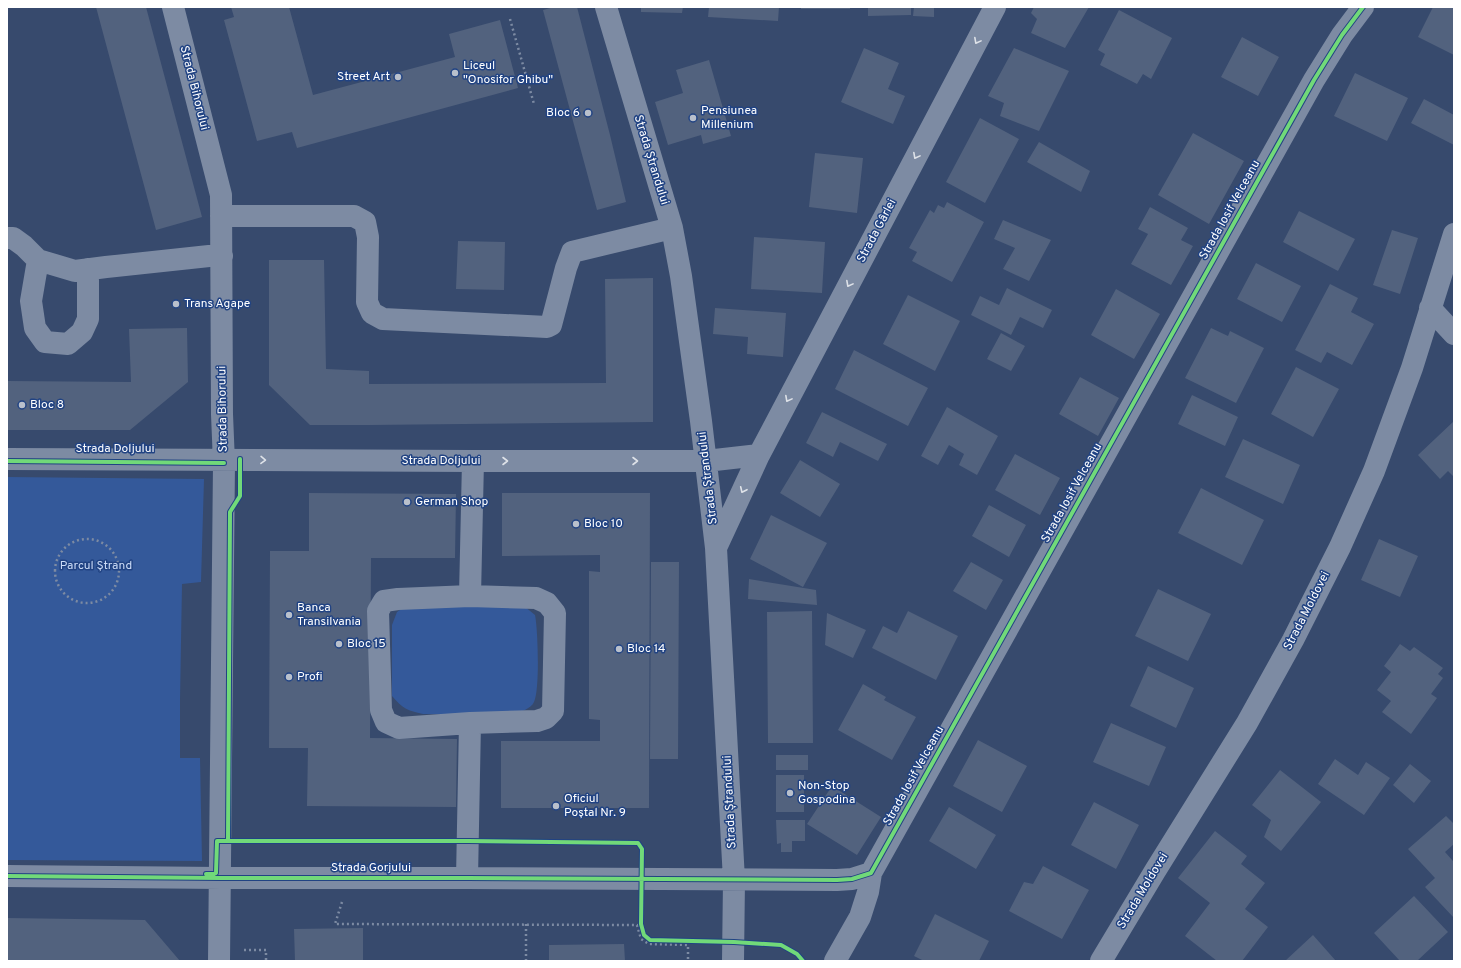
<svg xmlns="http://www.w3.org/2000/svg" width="1461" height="968" font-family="Overpass,sans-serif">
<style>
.green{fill:#34599a}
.building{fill:#52627e}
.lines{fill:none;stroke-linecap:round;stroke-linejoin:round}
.path{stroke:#7d8ba3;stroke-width:2.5;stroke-dasharray:2 3;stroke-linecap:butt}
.minor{stroke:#7d8ba3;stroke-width:22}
.cycleway-casing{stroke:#214383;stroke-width:6}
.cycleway{stroke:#71d979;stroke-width:4}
.oneway{stroke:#dee2e8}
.poi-dot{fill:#b9c0cc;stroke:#214383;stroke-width:1.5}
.labels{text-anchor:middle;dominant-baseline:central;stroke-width:3;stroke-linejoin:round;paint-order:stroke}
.poi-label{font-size:12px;fill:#fff;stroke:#214383;text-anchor:start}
.street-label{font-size:12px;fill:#fff;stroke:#214383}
.park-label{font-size:12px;fill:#ccdcf7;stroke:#214383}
</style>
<rect width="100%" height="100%" fill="#374a6d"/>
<path class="green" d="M7 477 204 479 201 582 182 584 180 700V758H200L202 861 7 860Z
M407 605 524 606 535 615C538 629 540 690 534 702 531 709 520 712 513 714H423C408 711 402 708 392 696V625L397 612Z"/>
<path class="building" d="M96 7H146L202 217 156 230Z
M231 7H289L313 95 455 57 449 34 500 20 518 88 297 148 292 132 257 141 224 20 234 17Z
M554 7H577L610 135 626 202 597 210 543 10Z
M641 7H683L682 13 641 12Z
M709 7H779L778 21 708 17Z
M801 7H850V9H801Z
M868 7H911V15L868 16Z
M914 7H934V17L913 16Z
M1034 7H1089L1065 48 1031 33 1037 19 1031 13Z
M1433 7H1454V55L1418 37Z
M1119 10 1172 38 1151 79 1143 74 1137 84 1100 65 1105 54 1098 50Z
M1242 37 1279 57 1258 96 1221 77Z
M864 48 899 63 888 89 905 96 893 124 841 102Z
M1014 48 1069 71 1039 131 1000 116 1004 103 988 96Z
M709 60 731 136 703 144 701 135 668 145 655 102 683 93 676 70Z
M1355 73 1408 98 1387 141 1334 116Z
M1424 99 1454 115V145L1411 123Z
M980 118 1019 139 985 203 946 182Z
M1193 133 1244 161 1209 224 1158 195Z
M1039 142 1090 171 1081 192 1027 162Z
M815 153 863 158 857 213 809 207Z
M947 202 984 222 952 282 912 261 917 252 909 248 930 210 934 213 938 205 944 208Z
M1150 207 1188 228 1181 240 1193 246 1171 285 1131 264 1148 234 1138 229Z
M1299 211 1355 239 1338 271 1283 242Z
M1003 220 1051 240 1029 281 1003 269 1015 248 994 239Z
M1392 230 1418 238 1400 294 1373 285Z
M754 237 825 242 822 293 751 289Z
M458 241 505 242 504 290 456 289Z
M269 260H324L326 369 369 371V384L606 383 605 279 653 278V422L370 425H310L269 385Z
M1256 263 1301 286 1282 322 1237 299Z
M1330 284 1358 298 1351 312 1374 324 1352 365 1327 352 1321 363 1295 350Z
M1007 288 1052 310 1043 328 1020 317 1011 335 971 315 980 296 999 305Z
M1116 289 1160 314 1134 359 1091 335Z
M908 295 960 321 935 371 883 344Z
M715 308 786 313 783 357 747 354 748 337 713 334Z
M187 328 188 382 130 430H7V381L131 382 129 329Z
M1211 328 1228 336 1230 331 1264 348 1236 403 1185 378Z
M1001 333 1025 346 1011 371 987 359Z
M854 350 928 388 908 426 835 389Z
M1296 367 1339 389 1313 437 1271 414Z
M1080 377 1119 398 1098 436 1059 414Z
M1192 395 1238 417 1225 446 1178 424Z
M947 407 998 436 977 475 959 465 964 454 949 445 938 465 921 456Z
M822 412 887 444 878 461 840 442 833 457 806 443Z
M1454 421V477L1448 471 1440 479 1418 455Z
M1243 439 1300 465 1283 504 1225 477Z
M1015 454 1060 478 1040 515 995 490Z
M800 460 840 484 820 517 780 493Z
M1201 488 1264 520 1242 565 1178 533Z
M309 493 456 494 455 558H371L370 738 457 739 456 807 307 806 308 748H269L270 551H309Z
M502 493H650L649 808H501V741H600V720L589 719V571L600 572V555L502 556Z
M989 505 1026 525 1009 557 972 536Z
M771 515 827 543 803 587 750 559Z
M1379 539 1418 556 1400 597 1361 580Z
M651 562H679L678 759H650Z
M971 562 1003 580 986 610 953 591Z
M749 579 816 590 817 605 748 599Z
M1158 589 1211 614 1188 661 1135 636Z
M812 611 813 743H768L767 612Z
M908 611 958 636 936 680 872 648 883 626 897 633Z
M827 613 866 630 853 658 825 645Z
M1400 644 1410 651 1414 647 1443 668 1438 674 1443 678 1431 694 1437 698 1411 734 1382 712 1391 701 1377 690 1391 672 1384 666Z
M1148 666 1194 688 1176 728 1130 706Z
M863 684 886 697 884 700 916 717 892 760 838 730Z
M1111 723 1166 747 1149 786 1093 762Z
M978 740 1027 766 1002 812 953 786Z
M776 755H808V770H776Z
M1335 759 1358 775 1366 762 1390 778 1364 815 1318 784Z
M1410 764 1431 781 1414 803 1393 785Z
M1280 770 1321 802 1281 851 1264 837 1271 820 1252 805Z
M776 775H804V812H776Z
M832 786 881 817 857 855 807 824Z
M1094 802 1139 825 1116 869 1071 845Z
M949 807 996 835 976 869 929 841Z
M1446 816 1454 824V844L1445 852 1453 861 1454 860V918L1425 887 1435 878 1408 849Z
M776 820H805V841H792V852H781V843L777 844Z
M1215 831 1247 856 1241 864 1265 883 1245 909 1268 927 1242 961H1217L1185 936 1210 903 1178 878Z
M1043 866 1089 890 1062 939 1009 911 1024 882 1033 884Z
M1414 896 1448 932 1417 961H1400L1374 933Z
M935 914 989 941 979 961H924L914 956Z
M7 918 145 920 180 961H7Z
M363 928V961H295L294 929Z
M1313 935 1336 961H1285Z
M624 944 625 961H549V945Z"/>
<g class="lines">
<path class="path" d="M510 19 534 104
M55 571a32 32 0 1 1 64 0a32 32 0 1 1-64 0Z
M7 668H8
M342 902 335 924 637 925 641 939 649 944 688 945V961
M526 924V961
M244 950H266V961"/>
<path class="minor" d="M173 7 221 195 222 414 224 463 219 961
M606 7 672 228 681 276 701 421 716 548 734 880 733 961
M221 216H354L365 222 368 237 367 302 372 313 383 319 547 327 551 325 566 268 572 252 672 228
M7 238H13L24 246 38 260 75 271 106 267 209 256H222
M38 260 31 301 35 328 45 342 68 344 82 332 88 319V269
M1430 308 1454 334
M7 459 473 461H706L759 455
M716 548 759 455 995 7
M470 596 398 599 384 601 378 611 381 710 386 722 399 728 470 723 537 721 546 718 553 711 555 613 547 603 536 598 470 596 473 461
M7 876 220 878H467L837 880 852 879 871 873 1314 80 1342 35 1363 7
M467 878 470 723
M835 961 860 917 868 892 871 873
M1101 961 1155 871 1247 723 1293 640 1340 547 1374 471 1412 368 1454 234"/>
<defs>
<path id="cycleway" d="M7 461 224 463
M228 841 230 512 240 496V459
M206 874H214L216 873 217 841H468L638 843 642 849 641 924 644 935 650 940 734 942 781 945 797 954 803 961
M7 876 220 878H467L837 880 852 879 871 873 1314 80 1342 35 1363 7"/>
</defs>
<use href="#cycleway" class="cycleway-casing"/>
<use href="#cycleway" class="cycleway"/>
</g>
<defs><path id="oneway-chevron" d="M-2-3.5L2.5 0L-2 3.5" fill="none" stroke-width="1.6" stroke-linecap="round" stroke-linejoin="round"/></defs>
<g class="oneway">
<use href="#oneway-chevron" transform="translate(977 41) rotate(118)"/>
<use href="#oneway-chevron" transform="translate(916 156) rotate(118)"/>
<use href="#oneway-chevron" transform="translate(849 284) rotate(118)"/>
<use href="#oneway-chevron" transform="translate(788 399) rotate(118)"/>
<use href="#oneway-chevron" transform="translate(263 460) rotate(1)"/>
<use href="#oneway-chevron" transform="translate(505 461)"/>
<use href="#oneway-chevron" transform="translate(635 461)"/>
<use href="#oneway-chevron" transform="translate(743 490) rotate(115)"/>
</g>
<g class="poi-dot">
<circle cx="455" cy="73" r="4"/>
<circle cx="398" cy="77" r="4"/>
<circle cx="588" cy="113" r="4"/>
<circle cx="693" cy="118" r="4"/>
<circle cx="176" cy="304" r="4"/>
<circle cx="22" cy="405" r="4"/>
<circle cx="407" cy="502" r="4"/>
<circle cx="576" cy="524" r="4"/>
<circle cx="289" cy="615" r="4"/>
<circle cx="339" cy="644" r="4"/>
<circle cx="619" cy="649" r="4"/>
<circle cx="289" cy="677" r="4"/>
<circle cx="790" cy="793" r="4"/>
<circle cx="556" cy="806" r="4"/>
</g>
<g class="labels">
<g class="poi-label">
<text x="463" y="66">Liceul<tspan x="463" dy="14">"Onosifor Ghibu"</tspan></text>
<text x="390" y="77" text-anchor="end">Street Art</text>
<text x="701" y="111">Pensiunea<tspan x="701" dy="14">Millenium</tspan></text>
<text x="580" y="113" text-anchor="end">Bloc 6</text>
<text x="184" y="304">Trans Agape</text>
<text x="30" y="405">Bloc 8</text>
<text x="415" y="502">German Shop</text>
<text x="584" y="524">Bloc 10</text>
<text x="297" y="608">Banca<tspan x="297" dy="14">Transilvania</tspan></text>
<text x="347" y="644">Bloc 15</text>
<text x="627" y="649">Bloc 14</text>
<text x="297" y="677">Profi</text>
<text x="798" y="786">Non-Stop<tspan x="798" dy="14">Gospodina</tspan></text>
<text x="564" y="799">Oficiul<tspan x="564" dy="14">Poștal Nr. 9</tspan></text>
</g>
<g class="street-label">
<text transform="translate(194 88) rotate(76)">Strada Bihorului</text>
<text transform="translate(651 160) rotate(73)">Strada Ștrandului</text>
<text transform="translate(1230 210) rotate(-61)">Strada Iosif Velceanu</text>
<text transform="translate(877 231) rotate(-62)">Strada Gârlei</text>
<text transform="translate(223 409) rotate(-91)">Strada Bihorului</text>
<text x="115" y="449">Strada Doljului</text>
<text x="441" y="461">Strada Doljului</text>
<text transform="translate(708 478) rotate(-97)">Strada Ștrandului</text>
<text transform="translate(1072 493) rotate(-61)">Strada Iosif Velceanu</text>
<text transform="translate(1307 611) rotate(-63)">Strada Moldovei</text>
<text transform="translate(914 776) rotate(-61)">Strada Iosif Velceanu</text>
<text transform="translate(730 802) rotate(-93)">Strada Ștrandului</text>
<text x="371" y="868">Strada Gorjului</text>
<text transform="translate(1143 891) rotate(-59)">Strada Moldovei</text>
</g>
<g class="park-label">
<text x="96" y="566">Parcul Ștrand</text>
</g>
</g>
<rect width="1461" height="968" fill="none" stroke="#ffffff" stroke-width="16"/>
</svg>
